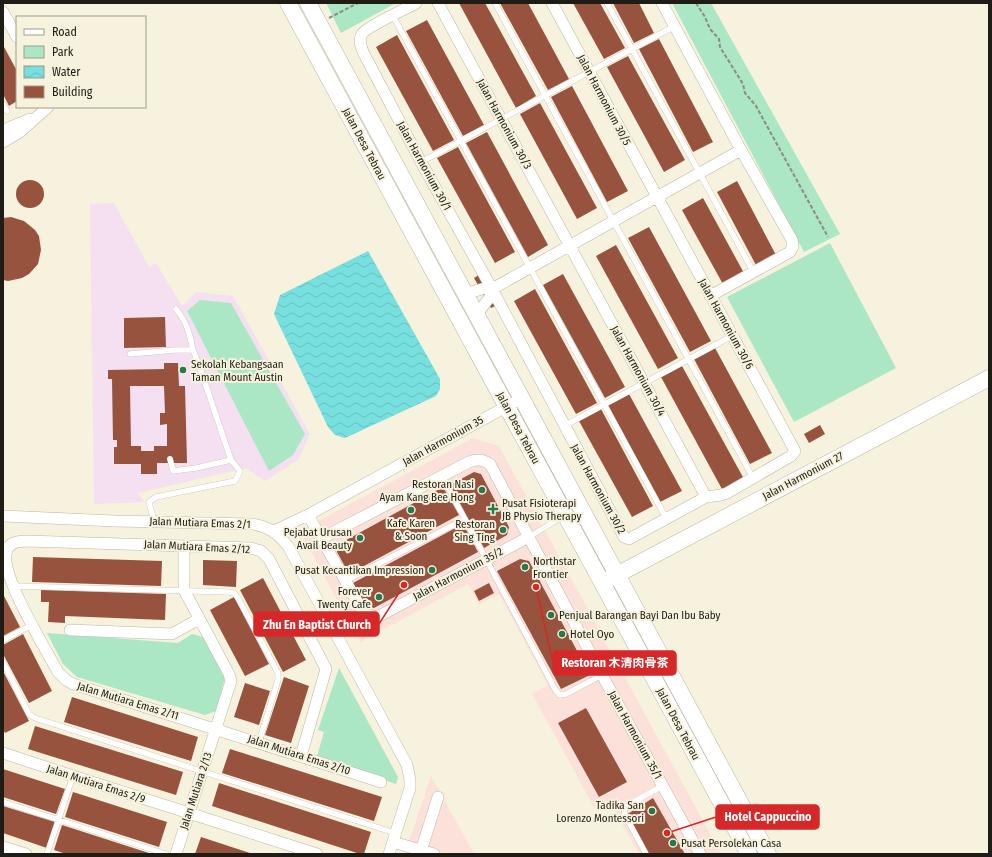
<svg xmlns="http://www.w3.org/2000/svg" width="992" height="857" font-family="'Fira Sans Condensed','Noto Sans SC',sans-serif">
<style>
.commercial{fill:#fbe1da}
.education{fill:#f4e0f0}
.park{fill:#abe7c5}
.water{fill:url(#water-waves)}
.building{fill:#97533d;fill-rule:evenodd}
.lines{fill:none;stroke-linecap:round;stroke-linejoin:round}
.lane-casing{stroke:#bbb7a3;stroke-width:6}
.street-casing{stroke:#bbb7a3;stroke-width:12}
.secondary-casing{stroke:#bbb7a3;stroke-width:17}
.path{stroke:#8f8c7d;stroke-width:2;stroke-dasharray:4 2;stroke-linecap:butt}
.lane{stroke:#fff;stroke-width:5.5}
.street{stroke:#fff;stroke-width:11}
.secondary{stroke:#fff;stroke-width:16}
.poi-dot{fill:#247a4d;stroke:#f6f2dd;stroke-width:1.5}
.labels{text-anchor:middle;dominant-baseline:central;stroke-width:4;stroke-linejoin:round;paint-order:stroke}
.street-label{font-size:11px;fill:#1e1c15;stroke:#f6f2dd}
.poi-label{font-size:11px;fill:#1e1c15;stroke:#f6f2dd;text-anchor:start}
.leader{fill:none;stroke:#d62828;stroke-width:1.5}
.callout-dot{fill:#d62828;stroke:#f6f2dd;stroke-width:1.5}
.callout{fill:#d62828;stroke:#d62828;stroke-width:1.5}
.callout-label{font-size:12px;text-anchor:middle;font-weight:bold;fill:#fff}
</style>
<defs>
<pattern id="water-waves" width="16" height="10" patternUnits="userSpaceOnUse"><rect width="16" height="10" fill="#78dfdf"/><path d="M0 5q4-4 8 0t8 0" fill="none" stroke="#67bfbe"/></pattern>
</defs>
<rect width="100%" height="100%" fill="#f6f2dd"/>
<path class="commercial" d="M473 438 499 446 721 854H639L609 800 594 807 532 694 548 685 499 594 479 604 468 584 360 642 300 531Z
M431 776 474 854H405Z"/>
<path class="education" d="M114 203 149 267 156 263 182 306 196 292 233 296 310 434 298 460 265 481 246 468 138 493 144 502 94 504 90 204Z"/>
<path class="park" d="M326 3H396L341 33Z
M672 3H711L840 234 804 252Z
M830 243 896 368 794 422 727 297Z
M200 300 231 303 305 434 293 455 269 471 187 311Z
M47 633 178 643 192 634 203 637 225 678 216 711 205 715 77 677 63 664Z
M339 668 398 777 396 784 317 756 324 732 318 730Z"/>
<path class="water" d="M368 251 440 379V389L436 396 345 438 335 435 328 427 274 314 280 295Z"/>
<path class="building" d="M459 3H485L536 96 516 108Z
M500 3H528L569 79 548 90Z
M573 3H600L625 48 604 59Z
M613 3H639L654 33 634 43Z
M427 20 484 125 463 136 406 31Z
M397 35 454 140 433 151 376 47Z
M659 39 713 142 693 152 639 49Z
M3 45 17 71V101L9 106 3 94Z
M628 56 685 160 664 172 607 67Z
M572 86 628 191 607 202 551 97Z
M540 103 597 208 577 219 520 114Z
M487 132 548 245 528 257 466 143Z
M458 147 515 252 495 263 437 158Z
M16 194a14 14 0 1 1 28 0a14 14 0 1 1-28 0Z
M737 181 777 257 757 267 717 192Z
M703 198 745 275 724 286 682 210Z
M11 217 24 221 35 230 39 236 41 250 38 264 29 274 22 278 8 281 3 280V218Z
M649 227 711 341 690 352 628 238Z
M616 245 678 358 658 369 596 256Z
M482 273 499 304 491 308 474 278Z
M563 274 625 387 605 398 543 285Z
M535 289 597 403 576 414 514 301Z
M165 317 166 347 124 348V318Z
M715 348 772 453 750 464 694 359Z
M164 363H178L179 386H185L187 463H157V474H141V464H114V447H117V440H113L112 379H108V370L164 369ZM130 386H164L165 413H160V425L167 424V446H154V451H141V446H131Z
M682 366 744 479 723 491 661 377Z
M629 394 682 491 660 502 608 405Z
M601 409 653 506 632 517 579 421Z
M820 425 825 434 809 443 804 434Z
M474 472 481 474 509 527 507 535 484 548 450 485Z
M443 487 459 515 349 574 337 552 339 544Z
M463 524 478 552 374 608 365 605 353 583Z
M33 557 162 561 161 586 32 582Z
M520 559 529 561 590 675 561 689 497 571Z
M203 560 237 561 236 587 203 585Z
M263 578 306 660 283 672 240 590Z
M489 583 494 593 479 601 474 591Z
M41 590 166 594 165 620 65 616V623L48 622 49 602H41Z
M3 594 20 627 3 636Z
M234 597 269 664 245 676 210 610Z
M23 634 52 691 29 703 3 654V645Z
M3 671 29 721 5 733 3 729Z
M284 677 309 686 291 743 265 735Z
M245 683 270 691 259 725 234 717Z
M72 697 198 737 191 761 64 722Z
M586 708 627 782 599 797 558 723Z
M35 726 183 772 176 795 28 749Z
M230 749 382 797 374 821 222 773Z
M3 769 65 789 56 814 3 797Z
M219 783 371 832 364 854H360L212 806Z
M73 792 167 822 159 847 65 817Z
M653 798 685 854H648L626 815Z
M3 806 55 822 47 848 3 833Z
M62 825 152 854H66L54 850Z
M201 837 253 854H195Z"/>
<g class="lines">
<defs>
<path id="lane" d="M495 3 753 478
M607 3 754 273
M393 16 666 518
M3 104 7 111
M421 162 675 26
M176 309C187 322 190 335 193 350
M130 354 175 350H193L198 362 231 460
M564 426 732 336
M442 476 556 691 560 695 566 694 602 675
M154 521 149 502 156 497 235 481 240 471 231 460 196 468 173 471 170 459
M529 537 565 515
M345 581 465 519
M13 586 228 592 234 593 238 598 278 673V680L259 742
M3 640 32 625
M3 662 29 714 35 718 395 833
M3 802 166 854
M47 854 73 776
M646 854 625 815 624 809 628 805 662 786"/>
<path id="street" d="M416 3C406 9 366 27 362 34 358 40 361 46 363 52L421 162 492 289 624 537 629 539 706 497 721 495 727 493 791 456 795 451 552 3
M438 3 706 497
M662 3 741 150 792 240 793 246 790 252 710 296
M3 12 17 37
M3 130 30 119
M3 142 20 132 48 107
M465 294 485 288 492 289 741 150
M477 314 490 297 492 289
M308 515 363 612 374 617 381 615 529 537
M3 516 115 521 252 524C268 526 278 534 288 546L407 765 410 780V788L389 854
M274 531 308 515 513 403
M322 538 469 462C477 459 482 459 490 464L602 675 700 854
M70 630 172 634 199 619
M3 753 73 776 317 854
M301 756 326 669 269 559 261 551 251 548 26 541C17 541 7 543 6 554 2 578 45 648 58 672L66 680 73 684 381 782
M393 842 434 854
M3 847 26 854
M176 854 231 681 229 674 184 590V546
M420 854 438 797"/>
<path id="secondary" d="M288 3 749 854
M308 3 768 854
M609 579 989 378"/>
</defs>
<use href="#lane" class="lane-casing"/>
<use href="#street" class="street-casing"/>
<use href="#secondary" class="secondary-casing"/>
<path class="path" d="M696 3 705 17 710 29 719 39 720 47 743 84 745 93 756 106 828 237
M329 18 358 3"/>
<use href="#lane" class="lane"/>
<use href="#street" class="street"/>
<use href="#secondary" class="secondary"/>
</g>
<g class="poi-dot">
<circle cx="183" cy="370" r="4"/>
<circle cx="482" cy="490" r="4"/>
<path d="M491 503h4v4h4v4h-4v4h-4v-4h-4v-4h4z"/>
<circle cx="411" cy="510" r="4"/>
<circle cx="503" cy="530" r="4"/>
<circle cx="360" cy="538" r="4"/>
<circle cx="525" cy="567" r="4"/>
<circle cx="432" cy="570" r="4"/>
<circle cx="379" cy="597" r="4"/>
<circle cx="551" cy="615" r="4"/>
<circle cx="562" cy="634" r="4"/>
<circle cx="652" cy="811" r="4"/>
<circle cx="673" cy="843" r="4"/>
</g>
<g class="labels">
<g class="street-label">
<text transform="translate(604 100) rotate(62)">Jalan Harmonium 30/5</text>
<text transform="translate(504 124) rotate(61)">Jalan Harmonium 30/3</text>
<text transform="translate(364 144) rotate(62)">Jalan Desa Tebrau</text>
<text transform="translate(424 166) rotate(61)">Jalan Harmonium 30/1</text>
<text transform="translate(726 324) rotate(61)">Jalan Harmonium 30/6</text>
<text transform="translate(638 371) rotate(61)">Jalan Harmonium 30/4</text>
<text transform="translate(518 428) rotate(62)">Jalan Desa Tebrau</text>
<text transform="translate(443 441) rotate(-29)">Jalan Harmonium 35</text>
<text transform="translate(803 476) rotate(-28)">Jalan Harmonium 27</text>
<text transform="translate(598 489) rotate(61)">Jalan Harmonium 30/2</text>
<text transform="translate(200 523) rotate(2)">Jalan Mutiara Emas 2/1</text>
<text transform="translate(197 547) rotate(3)">Jalan Mutiara Emas 2/12</text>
<text transform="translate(458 574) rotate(-28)">Jalan Harmonium 35/2</text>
<text transform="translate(128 701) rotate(17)">Jalan Mutiara Emas 2/11</text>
<text transform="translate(678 724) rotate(62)">Jalan Desa Tebrau</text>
<text transform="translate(635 735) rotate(61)">Jalan Harmonium 35/1</text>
<text transform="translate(299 755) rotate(18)">Jalan Mutiara Emas 2/10</text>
<text transform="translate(96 784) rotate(18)">Jalan Mutiara Emas 2/9</text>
<text transform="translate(196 791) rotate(-72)">Jalan Mutiara 2/13</text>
</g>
<g class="poi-label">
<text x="191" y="364">Sekolah Kebangsaan<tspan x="191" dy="13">Taman Mount Austin</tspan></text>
<text x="474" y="484" text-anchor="end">Restoran Nasi<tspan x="474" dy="13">Ayam Kang Bee Hong</tspan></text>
<text x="502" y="503">Pusat Fisioterapi<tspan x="502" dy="13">JB Physio Therapy</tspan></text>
<text x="411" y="523" text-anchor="middle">Kafe Karen<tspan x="411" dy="13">&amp; Soon</tspan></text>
<text x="495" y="524" text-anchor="end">Restoran<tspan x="495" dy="13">Sing Ting</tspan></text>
<text x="352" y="532" text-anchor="end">Pejabat Urusan<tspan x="352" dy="13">Avail Beauty</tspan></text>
<text x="533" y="561">Northstar<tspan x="533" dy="13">Frontier</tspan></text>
<text x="424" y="570" text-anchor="end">Pusat Kecantikan Impression</text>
<text x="371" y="591" text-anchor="end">Forever<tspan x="371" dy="13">Twenty Cafe</tspan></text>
<text x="559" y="615">Penjual Barangan Bayi Dan Ibu Baby</text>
<text x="570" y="634">Hotel Oyo</text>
<text x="644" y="805" text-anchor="end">Tadika San<tspan x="644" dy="13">Lorenzo Montessori</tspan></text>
<text x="681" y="843">Pusat Persolekan Casa</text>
</g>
</g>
<path class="leader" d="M404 585L379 624M536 587L553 663M667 833L716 817"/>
<g class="callout-dot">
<circle cx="404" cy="585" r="4"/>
<circle cx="536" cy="587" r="4"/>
<circle cx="667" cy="833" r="4"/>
</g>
<g class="callout">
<rect x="254" y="612" width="125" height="24" rx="4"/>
<rect x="553" y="651" width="123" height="24" rx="4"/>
<rect x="716" y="805" width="103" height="24" rx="4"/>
</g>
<g class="callout-label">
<text x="317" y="629">Zhu En Baptist Church</text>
<text x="615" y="667">Restoran 木清肉骨茶</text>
<text x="768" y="821">Hotel Cappuccino</text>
</g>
<rect width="992" height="857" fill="none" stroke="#1e1c15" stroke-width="8"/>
<rect x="16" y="16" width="130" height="92" fill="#f6f2dd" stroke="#a09c8d"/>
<rect x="24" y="29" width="20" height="6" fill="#ffffff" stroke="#a09c8d"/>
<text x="52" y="36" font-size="12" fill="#1e1c15">Road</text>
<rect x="24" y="46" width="20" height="12" fill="#abe7c5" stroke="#a09c8d"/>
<text x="52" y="56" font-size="12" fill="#1e1c15">Park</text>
<rect x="24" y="66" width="20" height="12" fill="url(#water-waves)" stroke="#a09c8d"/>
<text x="52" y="76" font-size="12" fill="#1e1c15">Water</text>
<rect x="24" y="86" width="20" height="12" fill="#97533d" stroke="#a09c8d"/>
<text x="52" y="96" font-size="12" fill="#1e1c15">Building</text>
</svg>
